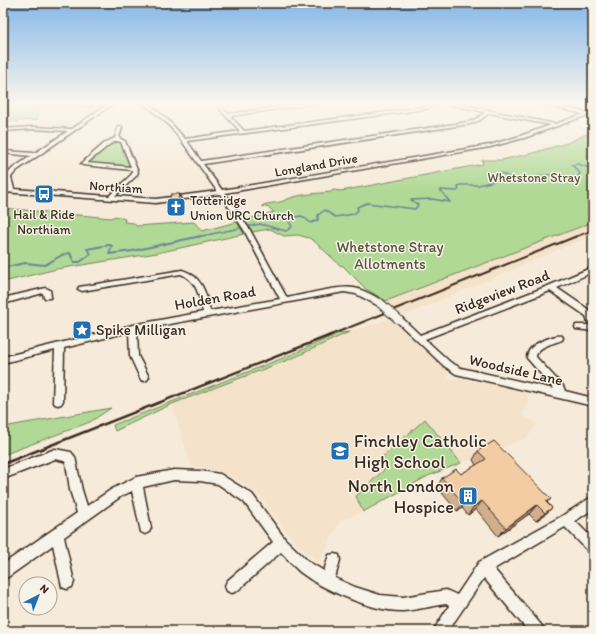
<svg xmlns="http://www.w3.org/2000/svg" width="596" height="634" font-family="Itim,sans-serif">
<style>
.built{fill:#f5e2ca}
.green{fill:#b0d995;stroke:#76825a}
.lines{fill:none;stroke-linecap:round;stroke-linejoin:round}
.stream-far1{stroke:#6e8399;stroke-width:1.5}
.stream{stroke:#6e8399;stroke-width:2}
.minor-casing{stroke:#3b2a1e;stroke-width:3}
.minor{fill:#f7f3e8;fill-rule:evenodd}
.rail-far2{stroke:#3b2a1e;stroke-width:1.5}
.rail-far1{stroke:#3b2a1e;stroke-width:2}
.rail{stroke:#3b2a1e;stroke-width:2.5}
.minor-bridge-casing{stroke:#3b2a1e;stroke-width:10;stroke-linecap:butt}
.minor-bridge{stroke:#f7f3e8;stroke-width:8}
.wall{fill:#d2af8c;stroke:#3b2a1e}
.shaded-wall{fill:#ab8f72;stroke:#3b2a1e}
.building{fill:#f4cca3;stroke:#3b2a1e}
.labels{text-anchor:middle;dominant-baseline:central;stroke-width:3;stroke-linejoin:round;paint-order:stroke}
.far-street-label{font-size:13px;fill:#3b2a1e;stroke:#f7f3e8}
.far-park-label{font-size:13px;fill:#58563c;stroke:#f7f3e8}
.far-poi-label{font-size:13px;fill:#3b2a1e;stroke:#f7f3e8;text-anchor:start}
.park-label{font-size:15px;fill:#58563c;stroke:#f7f3e8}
.street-label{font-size:15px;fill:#3b2a1e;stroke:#f7f3e8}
.poi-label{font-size:15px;fill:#3b2a1e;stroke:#f7f3e8;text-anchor:start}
.near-poi-label{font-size:18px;fill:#3b2a1e;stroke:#f7f3e8;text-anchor:start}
</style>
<rect width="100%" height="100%" fill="#f6ebda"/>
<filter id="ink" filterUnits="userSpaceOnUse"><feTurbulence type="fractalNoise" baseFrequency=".025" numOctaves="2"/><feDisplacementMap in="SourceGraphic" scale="8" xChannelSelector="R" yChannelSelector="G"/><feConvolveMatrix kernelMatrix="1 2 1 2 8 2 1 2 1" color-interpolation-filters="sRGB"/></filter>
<g filter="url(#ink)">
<path class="built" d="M83 103H98L106 105 73 127H33L37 120V106Z
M593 222V235L404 316 395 310 386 301Z
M391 319 447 371 450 379H461L500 386 528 392V404L522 415 537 423 527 438 428 476 363 512 340 521 319 563 296 544 261 498 241 481 218 471 191 466 172 404 293 358 343 333Z"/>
<path class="green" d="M3 103H91L96 105 88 108 79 104 38 106 37 120 3 122Z
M593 131V222L386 301 366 289 342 265 341 266 314 241 309 238 298 235 284 236 270 229 252 232 244 220 274 212 269 208 262 206C268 202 276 204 283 201 297 194 314 194 331 192L333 190 341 191 483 164 482 160H501L529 154 567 143Z
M116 140 122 142 131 166 127 167 85 163 108 144Z
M3 208 111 218 115 216 125 219 124 222 134 223 136 226 194 222 202 231 237 222 244 234 157 253 57 269 3 282Z
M349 332 293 358 172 404 115 431 113 425 293 354 339 333Z
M111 408 90 422 3 455V427Z
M425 419 461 463 428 476 363 512 356 496 385 469 378 461Z"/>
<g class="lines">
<path class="stream-far1" d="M197 237 260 224 286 231 292 227 289 221 295 217 302 216 311 223 318 220V215L325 210 335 217 354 214 358 210 357 207 367 203 415 209 418 205 411 200 432 199 450 202 440 190 457 191 459 189 458 186 460 185H478L494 181 493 174 501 173 517 181 526 180 539 176 557 174 577 178 580 173 572 165 578 164 593 169"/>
<path class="stream" d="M3 272 6 267 25 263 45 265 62 255 70 253 74 262H80L91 254 87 249 109 245 112 246 109 254 132 251 201 236"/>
<defs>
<path id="minor" d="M109 103 113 104 16 171 11 177 14 189 109 196 132 174V170L83 165 81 164 106 142 115 138 118 127 120 126 122 127 119 138 125 141 138 172 136 176 115 196 156 199 217 191 182 141 167 123 143 103H148L169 121 185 139 240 131 221 111 219 103H223L224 110 228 114 307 103H320L230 116 244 131 425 107 432 103H438L426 109 187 141 201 161 469 122 478 118 485 112 444 103H453L555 124 584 114 536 103H545L588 113 593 111V113L524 138 490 147 225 193 250 230 287 298C303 295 339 285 354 288 365 290 374 296 383 301L384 303 383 305H377L356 294 344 292 137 330 138 356 149 377 147 380 144 381 141 380 130 356 129 332 64 348 63 401 61 404 58 405 55 404 53 401 55 350 3 363V357L133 325 203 312C199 296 198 282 181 274L82 291 78 289 79 287 182 270C202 276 206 293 210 311L280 299 244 230 220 194 156 203 3 192V188H9L5 177 6 176 12 169 31 156 3 153V151L35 153 68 131 33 129 3 131V129L33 127 72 129ZM489 113 551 125 520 136 490 145 222 190 203 164 470 124 480 120ZM117 141 121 142 131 167 87 163 110 144Z
M593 267V272L557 288 592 312 593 314V331L576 329 575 327 576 325H589L586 316 550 291 425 339 450 362 461 368 554 389 527 358C527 354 529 350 532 347 537 342 556 334 562 336L563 338 562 340C553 344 537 346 536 357L563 386 565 391 593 398V406L456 374 444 366 394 319 395 317H401L420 335 548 286Z
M46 288 50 290 51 296 50 298H44L43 293 3 304V298Z
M55 449 71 452 75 457 82 490 87 506 112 489 136 477 174 470 200 471 220 474 252 494 285 539 309 562 324 571 329 555 334 554 339 555 340 560 335 578 355 587 380 595 403 597 446 590 457 595 479 562 562 516 593 496V509L575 521 593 539V554L589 552 565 527 494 569 542 626 544 631H528L484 578 448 631H433L449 606 446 604C432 606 417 610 403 611 374 612 323 590 300 572 293 566 287 558 281 552L237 591 232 593 227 591 225 586 227 581 273 542 244 502 218 484 200 481 174 480 143 487 151 528 149 532 145 534 141 532 132 491 120 497 64 537 74 582 72 587 67 589 62 587 53 545 8 577 3 579V564L77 513 70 490 66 463 64 461 55 459 3 479V469Z"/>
</defs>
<use href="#minor" class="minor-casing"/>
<use href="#minor" class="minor"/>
<path class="rail-far2" d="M575 237 593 230"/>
<path class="rail-far1" d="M328 336 577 236"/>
<path class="rail" d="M3 464 331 335"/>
<defs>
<path id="minor-bridge" d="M380 303 398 319"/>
</defs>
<use href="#minor-bridge" class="minor-bridge-casing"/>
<use href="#minor-bridge" class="minor-bridge"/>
</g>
<path class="wall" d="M180 194 182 203 178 214H170L168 205Z
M478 451 551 499 547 502 552 508 543 516 536 521 529 514 498 536 476 509 468 515 462 508 457 511 437 487 442 478 461 474 476 465 473 460Z"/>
<path class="shaded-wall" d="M180 194 182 203 178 214 176 204Z
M468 499 462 508 457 511 463 503Z
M482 501 476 509 468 515 474 506Z
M537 505 529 514 498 536 506 528Z
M552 508 543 516 536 521 545 513Z"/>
<path class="building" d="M171 194H180L176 204 168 205Z
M494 441 551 499 546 502 552 508 545 513 537 505 506 528 482 501 474 506 468 499 463 503 442 478 456 469 461 474 486 459 478 451Z"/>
</g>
<linearGradient id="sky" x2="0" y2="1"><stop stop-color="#85b8e9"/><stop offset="0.54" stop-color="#fbf6ee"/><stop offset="1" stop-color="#fbf6ee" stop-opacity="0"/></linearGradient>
<rect width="596" height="192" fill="url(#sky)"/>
<defs>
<symbol id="bus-square" viewBox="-11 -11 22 22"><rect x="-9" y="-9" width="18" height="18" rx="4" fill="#1f6fb2" stroke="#f7f3e8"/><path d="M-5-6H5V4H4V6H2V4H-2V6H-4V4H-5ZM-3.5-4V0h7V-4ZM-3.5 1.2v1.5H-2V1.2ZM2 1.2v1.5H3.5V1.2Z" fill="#fff"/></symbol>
<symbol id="church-square" viewBox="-11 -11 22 22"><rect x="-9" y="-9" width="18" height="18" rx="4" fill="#1f6fb2" stroke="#f7f3e8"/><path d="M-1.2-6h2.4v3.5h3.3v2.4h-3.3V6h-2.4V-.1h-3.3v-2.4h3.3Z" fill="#fff"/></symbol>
<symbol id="sight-square" viewBox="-11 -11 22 22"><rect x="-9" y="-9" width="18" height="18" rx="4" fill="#1f6fb2" stroke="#f7f3e8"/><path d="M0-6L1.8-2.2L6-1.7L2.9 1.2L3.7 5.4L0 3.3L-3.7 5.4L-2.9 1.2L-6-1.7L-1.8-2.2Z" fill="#fff"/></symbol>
<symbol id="school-square" viewBox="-11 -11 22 22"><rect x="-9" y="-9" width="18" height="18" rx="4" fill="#1f6fb2" stroke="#f7f3e8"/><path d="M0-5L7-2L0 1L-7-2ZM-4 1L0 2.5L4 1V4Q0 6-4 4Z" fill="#fff"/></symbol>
<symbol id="building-square" viewBox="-11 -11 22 22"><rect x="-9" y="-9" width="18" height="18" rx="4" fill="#1f6fb2" stroke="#f7f3e8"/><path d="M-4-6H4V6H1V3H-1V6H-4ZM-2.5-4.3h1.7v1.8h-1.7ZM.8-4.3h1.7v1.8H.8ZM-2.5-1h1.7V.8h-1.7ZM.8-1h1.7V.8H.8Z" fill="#fff"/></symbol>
</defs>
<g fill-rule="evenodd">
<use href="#bus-square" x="33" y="183" width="22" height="22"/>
<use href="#church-square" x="165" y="196" width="22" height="22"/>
<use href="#sight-square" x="71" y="319" width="22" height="22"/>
<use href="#school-square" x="329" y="440" width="22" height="22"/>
<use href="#building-square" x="457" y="485" width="22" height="22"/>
</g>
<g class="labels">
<g class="far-street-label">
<text transform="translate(316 165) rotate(-10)">Longland Drive</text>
<text transform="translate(116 187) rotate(4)">Northiam</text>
</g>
<g class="far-park-label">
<text x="534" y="177">Whetstone Stray</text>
</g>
<g class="far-poi-label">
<text x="190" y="200">Totteridge<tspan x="190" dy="15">Union URC Church</tspan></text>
<text x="44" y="214" text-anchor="middle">Hail &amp; Ride<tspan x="44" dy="15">Northiam</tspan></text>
</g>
<g class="park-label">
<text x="390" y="247">Whetstone Stray<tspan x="390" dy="17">Allotments</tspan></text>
</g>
<g class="street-label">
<text transform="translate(502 292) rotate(-21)">Ridgeview Road</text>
<text transform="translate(215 298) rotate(-10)">Holden Road</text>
<text transform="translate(516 370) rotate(13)">Woodside Lane</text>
</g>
<g class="poi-label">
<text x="96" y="330">Spike Milligan</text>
</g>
<g class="near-poi-label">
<text x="354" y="441">Finchley Catholic<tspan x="354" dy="21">High School</tspan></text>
<text x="454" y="486" text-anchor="end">North London<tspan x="454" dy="21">Hospice</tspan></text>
</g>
</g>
<rect width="596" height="634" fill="none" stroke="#f7f3e8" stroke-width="16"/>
<rect x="8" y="8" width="580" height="618" fill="none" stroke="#3b2a1e" stroke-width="1.5" filter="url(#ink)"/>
<g transform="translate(38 596) rotate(42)"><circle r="19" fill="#f7f3e8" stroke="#aca397"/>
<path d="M0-3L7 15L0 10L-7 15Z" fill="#1f6fb2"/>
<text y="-6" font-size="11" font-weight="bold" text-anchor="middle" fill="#3b2a1e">N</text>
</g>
</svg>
